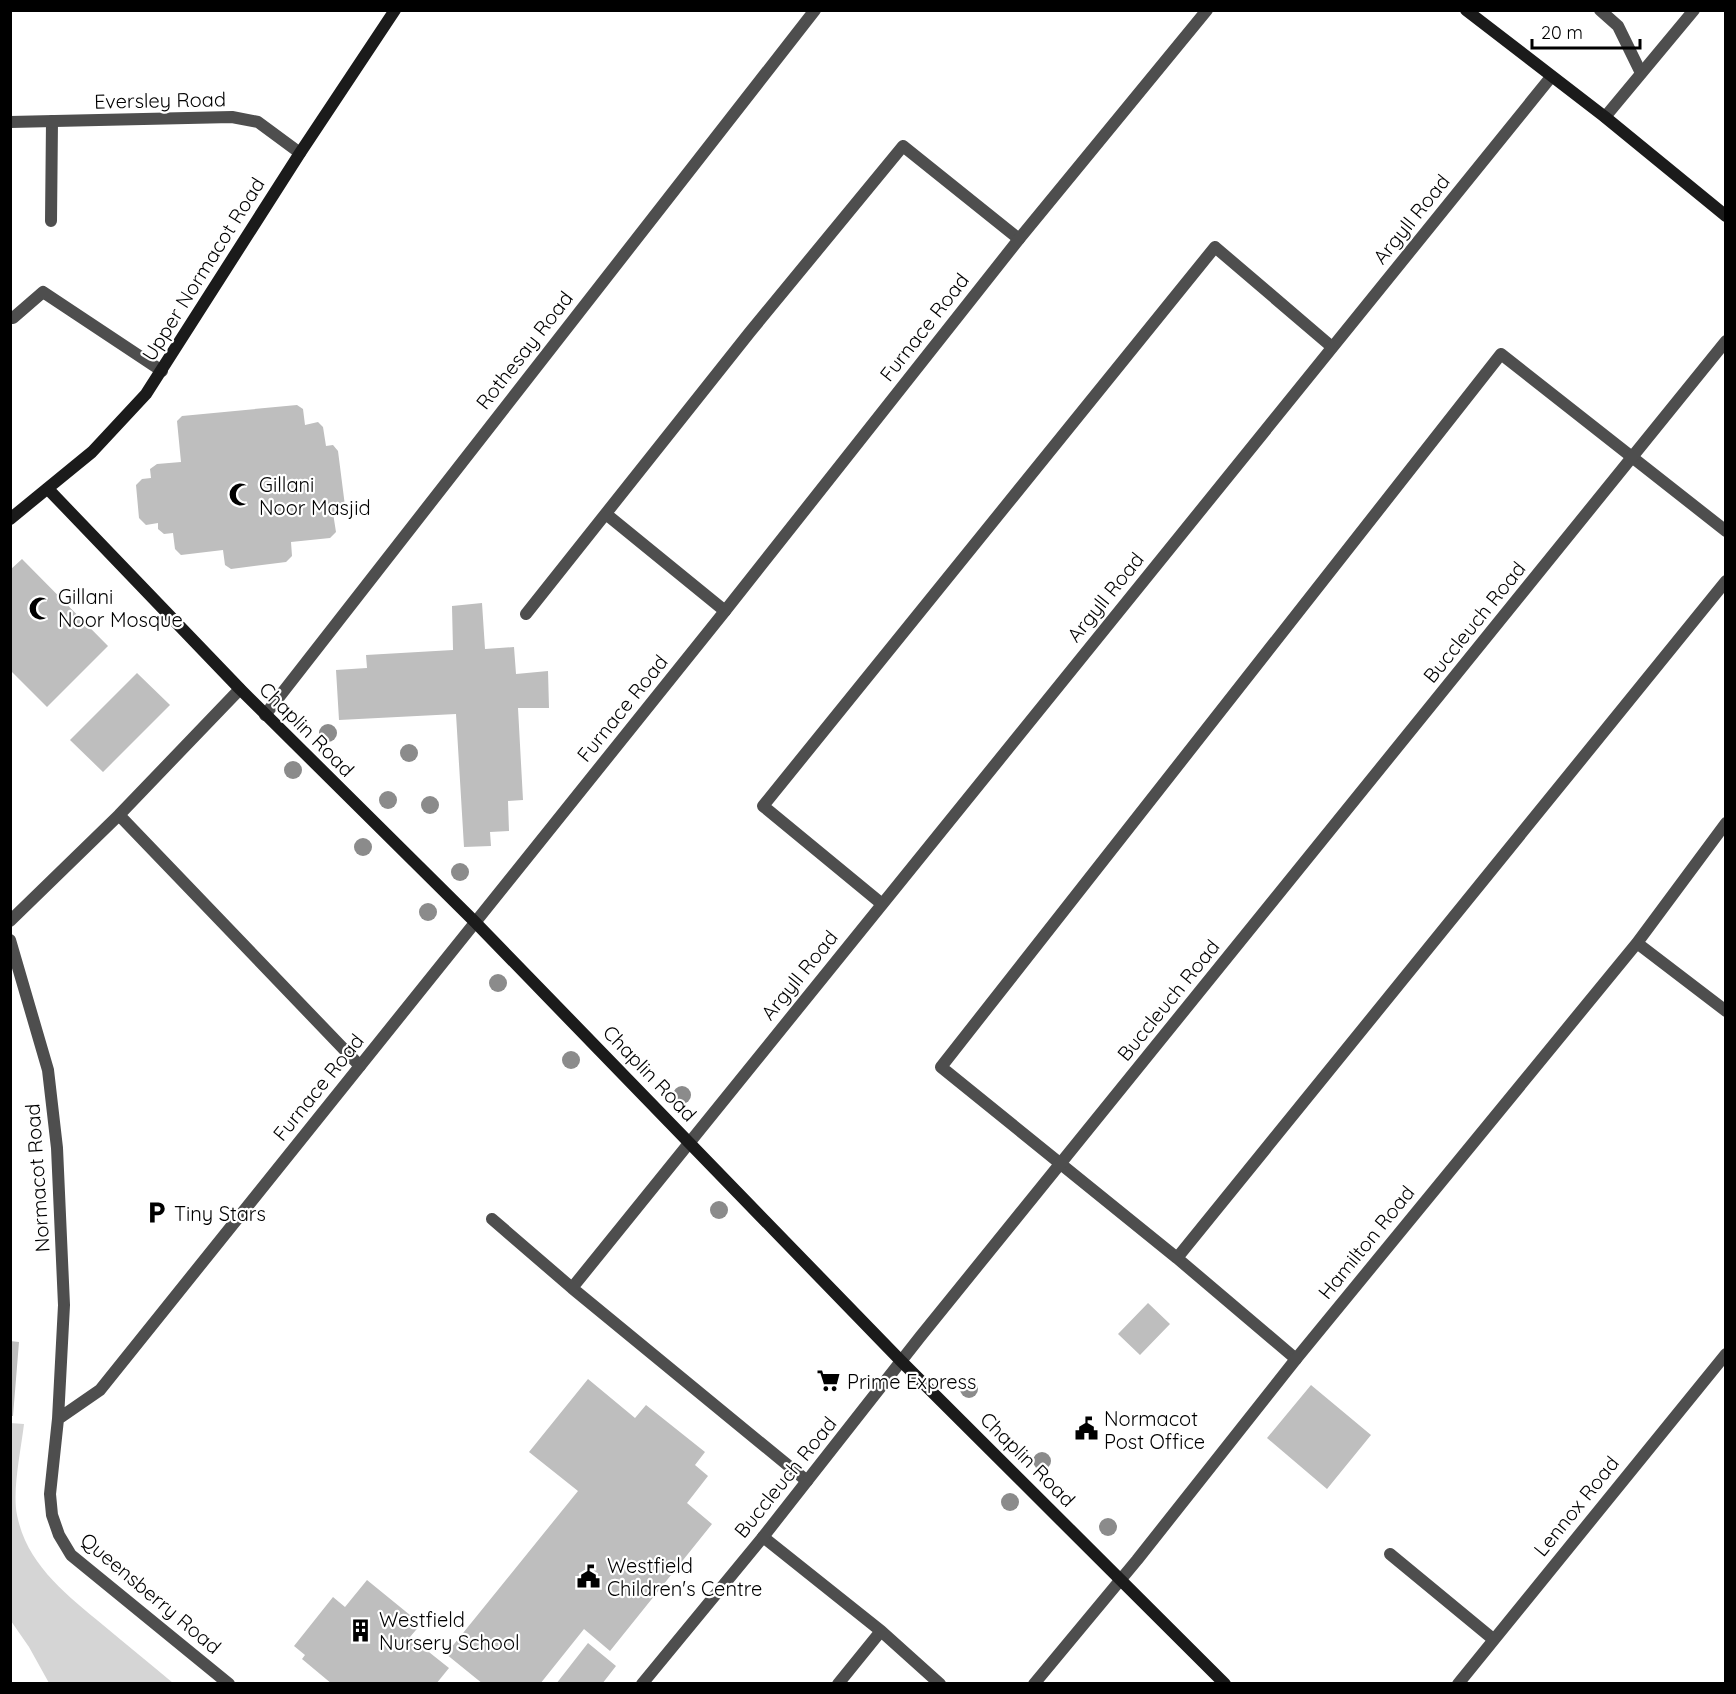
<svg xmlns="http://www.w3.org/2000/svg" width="1736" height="1694" font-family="Quicksand,sans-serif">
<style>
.green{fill:#d5d5d5}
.building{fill:#bebebe}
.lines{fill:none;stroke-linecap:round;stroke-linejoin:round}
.lane{stroke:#4e4e4e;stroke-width:12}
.street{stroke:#4e4e4e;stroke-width:12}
.secondary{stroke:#1b1b1b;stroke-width:12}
.tree{fill:#8b8b8b}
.labels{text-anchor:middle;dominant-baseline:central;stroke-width:4.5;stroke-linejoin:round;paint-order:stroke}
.street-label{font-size:20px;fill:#000;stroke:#fff}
.poi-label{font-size:20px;fill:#000;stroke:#fff;text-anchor:start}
</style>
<rect width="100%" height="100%" fill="#fff"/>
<path class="green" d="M10 1423 24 1424C21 1450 12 1490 17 1515 27 1565 66 1594 103 1625 126 1644 150 1664 173 1683H49L29 1647 11 1621Z"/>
<path class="building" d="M297 405 303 409 305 425 318 422 323 427 326 446 333 445 338 451 345 506 339 513H333L336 532 330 538 291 542 292 556 286 562 231 569 225 565 223 550 181 555 175 549 173 533 164 534 158 529V523L146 525 139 518 136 485 142 479 151 478 150 469 157 464 181 462 177 421 182 416Z
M22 559 108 646 47 707 10 670V570Z
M482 603 485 649 514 647 516 674 548 671 549 708H518L523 800 508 801 509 831 490 832 491 846 464 847 456 714 339 720 336 670 367 668 366 655 453 650 452 606Z
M137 673 170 705 103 772 70 740Z
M1148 1303 1170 1324 1140 1355 1118 1334Z
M10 1341 19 1342 13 1416H10Z
M588 1379 635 1418 646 1405 705 1452 695 1465 708 1476 687 1503 712 1524 610 1651 584 1629 540 1684H483L446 1654 578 1491 529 1452Z
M1311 1385 1371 1435 1327 1489 1267 1438Z
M367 1580 421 1624 410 1637 449 1668 436 1684H332L302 1659 305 1655 294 1646 333 1597 345 1607Z
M588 1643 616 1666 602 1684H556Z"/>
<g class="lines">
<path class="lane" d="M1600 10 1618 26 1641 73
M51 221 52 121
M13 318 43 292 162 371
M606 514 725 611
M526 614 750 332 903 146 1019 239
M119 815 360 1066
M882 904 763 806 1215 247 1332 347
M10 921 119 815 240 689
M492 1219 572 1288 807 1481
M1177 1258 1726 581
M572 1288 690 1142
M1296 1359 1177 1258 941 1067 1501 354 1726 531
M763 1537 881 1631 940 1684
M1390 1554 1493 1639
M838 1684 881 1631"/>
<path class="street" d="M1605 117 1694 10
M10 122 232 117 258 122 300 153
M265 715 815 10
M10 940 48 1070 57 1148 64 1305 58 1419 50 1494 52 1515 59 1535 71 1555 229 1684
M1637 943 1726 1011
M690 1142 1551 77
M58 1419 100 1390 725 611 1019 239 1207 10
M642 1684 763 1537 920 1337 1726 341
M1034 1684 1137 1560 1296 1359 1637 943 1726 823
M1458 1684 1726 1354"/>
<path class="secondary" d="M1466 10 1605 117 1726 216
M48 489 240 689 475 922 901 1361 1225 1684
M10 519 92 452 146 394 300 153 395 10"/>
</g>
<g class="tree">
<circle cx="328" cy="733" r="9"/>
<circle cx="409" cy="753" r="9"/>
<circle cx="293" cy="770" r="9"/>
<circle cx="388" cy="800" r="9"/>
<circle cx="430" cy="805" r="9"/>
<circle cx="363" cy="847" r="9"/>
<circle cx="460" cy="872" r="9"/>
<circle cx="428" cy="912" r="9"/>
<circle cx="498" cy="983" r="9"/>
<circle cx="571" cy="1060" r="9"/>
<circle cx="682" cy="1095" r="9"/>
<circle cx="719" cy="1210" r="9"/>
<circle cx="969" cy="1389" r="9"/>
<circle cx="1042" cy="1461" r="9"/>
<circle cx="1010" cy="1502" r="9"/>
<circle cx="1108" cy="1527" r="9"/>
</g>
<defs>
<symbol id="mosque-bare" viewBox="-9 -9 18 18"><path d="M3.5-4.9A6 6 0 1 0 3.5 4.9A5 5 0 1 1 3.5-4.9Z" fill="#000" stroke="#fff" stroke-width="2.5" paint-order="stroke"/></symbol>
<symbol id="parking-bare" viewBox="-9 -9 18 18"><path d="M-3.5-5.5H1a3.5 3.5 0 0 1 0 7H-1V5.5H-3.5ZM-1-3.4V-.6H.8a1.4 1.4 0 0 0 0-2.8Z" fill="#000" stroke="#fff" stroke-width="2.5" paint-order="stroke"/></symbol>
<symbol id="supermarket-bare" viewBox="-9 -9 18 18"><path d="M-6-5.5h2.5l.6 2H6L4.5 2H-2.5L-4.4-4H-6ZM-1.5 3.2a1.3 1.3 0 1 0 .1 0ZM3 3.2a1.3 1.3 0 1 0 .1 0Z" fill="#000" stroke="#fff" stroke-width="2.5" paint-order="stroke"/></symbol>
<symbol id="civic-bare" viewBox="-9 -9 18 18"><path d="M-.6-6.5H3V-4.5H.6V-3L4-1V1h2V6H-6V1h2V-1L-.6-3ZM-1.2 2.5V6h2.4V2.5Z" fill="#000" stroke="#fff" stroke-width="2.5" paint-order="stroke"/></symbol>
<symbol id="building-bare" viewBox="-9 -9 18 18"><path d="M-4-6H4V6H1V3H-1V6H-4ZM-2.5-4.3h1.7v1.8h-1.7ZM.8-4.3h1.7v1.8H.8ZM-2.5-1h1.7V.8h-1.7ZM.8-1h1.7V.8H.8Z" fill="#000" stroke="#fff" stroke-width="2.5" paint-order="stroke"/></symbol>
</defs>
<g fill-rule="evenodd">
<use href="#mosque-bare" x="224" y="478" width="33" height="33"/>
<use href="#mosque-bare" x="24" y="592" width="33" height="33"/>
<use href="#parking-bare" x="140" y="1196" width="33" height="33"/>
<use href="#supermarket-bare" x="812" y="1364" width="33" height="33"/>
<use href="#civic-bare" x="1070" y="1412" width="33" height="33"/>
<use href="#civic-bare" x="572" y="1560" width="33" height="33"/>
<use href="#building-bare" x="344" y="1614" width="33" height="33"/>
</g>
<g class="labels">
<g class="street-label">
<text transform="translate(160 100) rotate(-1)">Eversley Road</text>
<text transform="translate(1411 219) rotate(-51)">Argyll Road</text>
<text transform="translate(203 269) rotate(-58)">Upper Normacot Road</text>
<text transform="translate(924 327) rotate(-52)">Furnace Road</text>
<text transform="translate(524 350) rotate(-52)">Rothesay Road</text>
<text transform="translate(1105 597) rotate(-51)">Argyll Road</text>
<text transform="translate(1474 622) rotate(-51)">Buccleuch Road</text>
<text transform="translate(622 708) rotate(-51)">Furnace Road</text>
<text transform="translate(307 729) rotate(45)">Chaplin Road</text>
<text transform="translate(799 975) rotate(-51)">Argyll Road</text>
<text transform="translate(1168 1000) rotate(-51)">Buccleuch Road</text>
<text transform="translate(650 1073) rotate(46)">Chaplin Road</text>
<text transform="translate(318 1087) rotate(-51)">Furnace Road</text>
<text transform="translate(37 1178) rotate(-94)">Normacot Road</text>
<text transform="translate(1366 1242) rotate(-51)">Hamilton Road</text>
<text transform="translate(1028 1459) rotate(45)">Chaplin Road</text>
<text transform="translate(785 1477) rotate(-51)">Buccleuch Road</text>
<text transform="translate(1576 1506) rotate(-51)">Lennox Road</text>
<text transform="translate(151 1593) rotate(40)">Queensberry Road</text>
</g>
<g class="poi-label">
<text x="259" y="484">Gillani<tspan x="259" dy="23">Noor Masjid</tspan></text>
<text x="58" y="596">Gillani<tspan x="58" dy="23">Noor Mosque</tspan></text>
<text x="174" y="1213">Tiny Stars</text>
<text x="847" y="1381">Prime Express</text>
<text x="1104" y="1418">Normacot<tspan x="1104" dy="23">Post Office</tspan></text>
<text x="607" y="1565">Westfield<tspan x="607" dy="23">Children's Centre</tspan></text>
<text x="379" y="1619">Westfield<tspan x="379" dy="23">Nursery School</tspan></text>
</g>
</g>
<rect width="1736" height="1694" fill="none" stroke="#000000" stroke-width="24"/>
<path d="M1532 39v9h108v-9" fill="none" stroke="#000000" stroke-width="3"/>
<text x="1541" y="39" font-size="18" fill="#000000" stroke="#ffffff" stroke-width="4.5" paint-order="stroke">20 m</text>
</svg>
